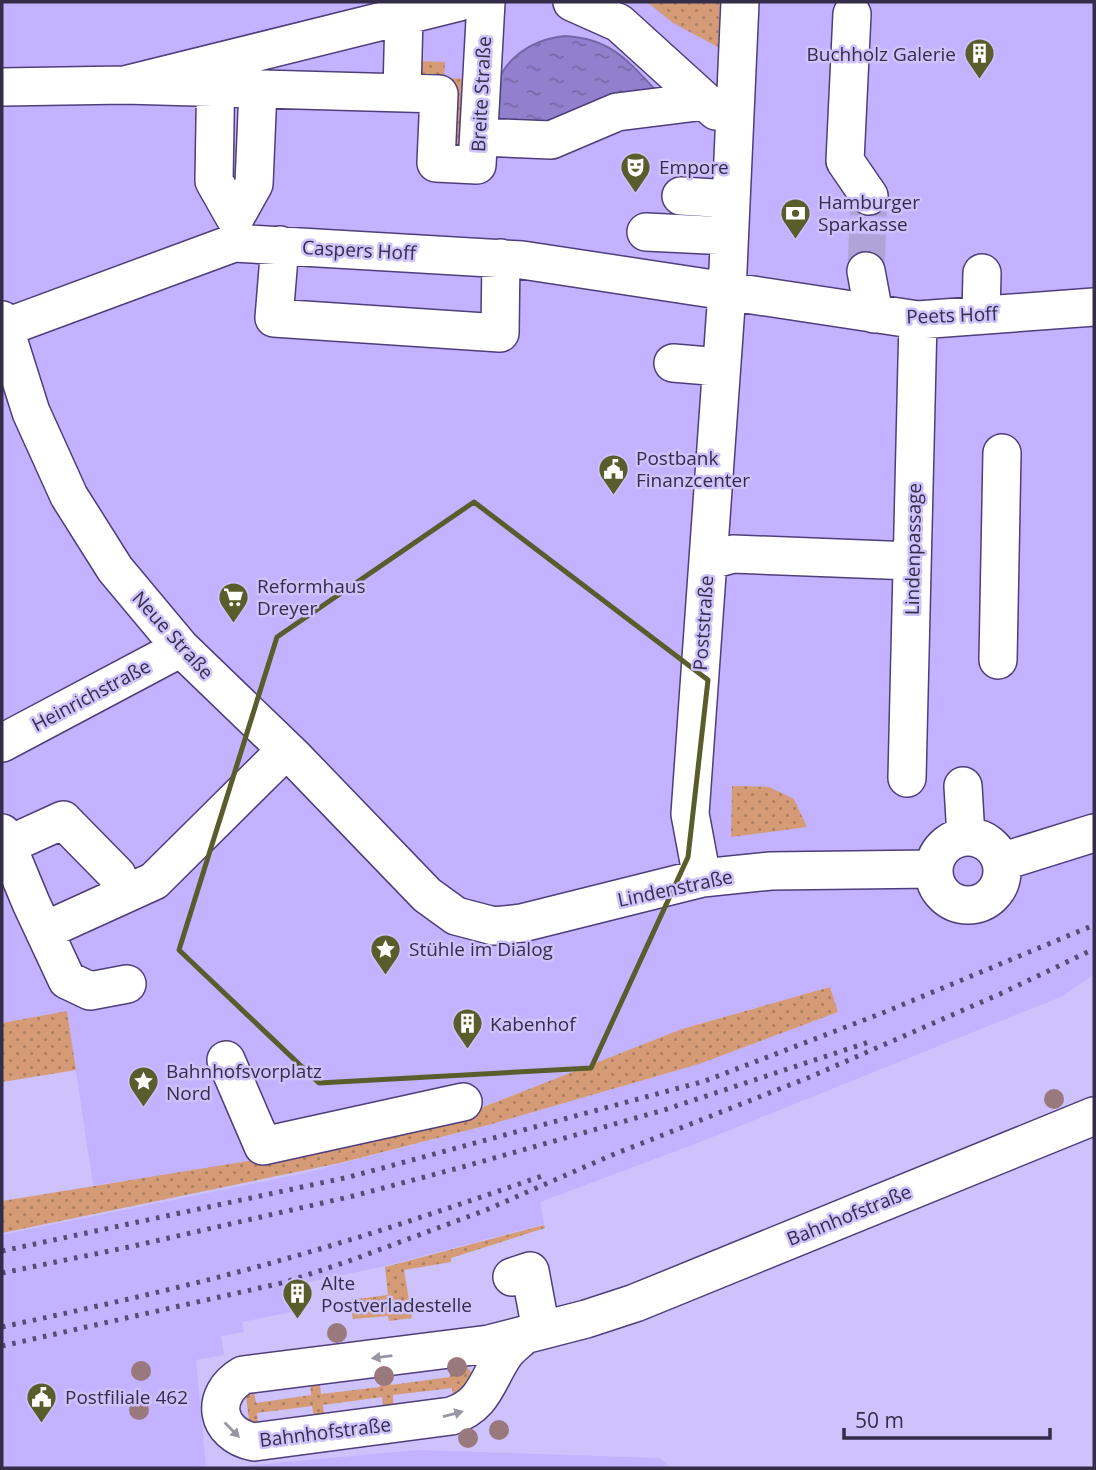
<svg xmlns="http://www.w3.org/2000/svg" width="1096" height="1470" font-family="'Open Sans',sans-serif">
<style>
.built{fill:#c3b2ff}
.green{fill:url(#green-dots)}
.water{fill:url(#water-ripples);stroke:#7666a5;stroke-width:2}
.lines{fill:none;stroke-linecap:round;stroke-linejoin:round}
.minor-tunnel{stroke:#aea4d7;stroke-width:37;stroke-dasharray:37 18;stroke-linecap:butt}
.minor-casing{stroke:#4e3e7a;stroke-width:40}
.minor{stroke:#fff;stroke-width:37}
.rail{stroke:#554e71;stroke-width:5;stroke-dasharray:3.5 7;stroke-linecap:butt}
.tree{fill:#9a797d}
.oneway{fill:#9996a4}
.marked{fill:none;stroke:#585d2b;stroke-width:5;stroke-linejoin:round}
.labels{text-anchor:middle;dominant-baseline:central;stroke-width:5;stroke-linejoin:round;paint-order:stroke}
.poi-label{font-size:19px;fill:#332d49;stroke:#cdc2fb;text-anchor:start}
.street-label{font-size:19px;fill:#332d49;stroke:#cdc2fb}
</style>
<defs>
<pattern id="green-dots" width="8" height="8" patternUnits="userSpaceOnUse" patternTransform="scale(1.75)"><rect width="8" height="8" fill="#d49b76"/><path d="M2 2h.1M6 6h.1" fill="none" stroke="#ad7f63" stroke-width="1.8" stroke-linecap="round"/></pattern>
<pattern id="water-ripples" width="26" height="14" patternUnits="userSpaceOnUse" patternTransform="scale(1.75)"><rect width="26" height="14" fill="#927fcd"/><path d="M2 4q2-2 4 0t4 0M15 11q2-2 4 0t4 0" fill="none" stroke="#7868a8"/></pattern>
</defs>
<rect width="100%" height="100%" fill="#cdc2fb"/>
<path class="built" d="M2 2H1094V974L1063 996 695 1144 540 1202 544 1224 385 1266 287 1287 292 1312 242 1322 244 1332 221 1336 224 1355 196 1360 206 1468H2V1235L305 1173 488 1125 699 1064 838 1012 829 987 682 1029 483 1107 286 1155 157 1177 93 1185 67 1011 2 1023Z
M417 1450 659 1458 672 1468H221Z"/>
<path class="green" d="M647 2H720L718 47 673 23Z
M421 61 445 62 444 78 476 79 472 158 443 156 420 86Z
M732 786 769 787 794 799 807 827 731 837Z
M830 987 838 1012 699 1064 488 1125 340 1163 2 1233V1201L286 1155 483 1107 682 1029Z
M67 1011 76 1070 2 1082V1023Z
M544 1225 545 1228 451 1258V1262L404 1270 412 1318 389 1321 388 1316 353 1319 349 1300 388 1295 385 1267Z
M449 1360 465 1364 474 1376 454 1405 452 1388 393 1395 394 1413 384 1414 382 1397 323 1405 325 1422 315 1423 312 1406 257 1413 259 1431 250 1427 245 1390 253 1386 256 1403 311 1395 310 1379 319 1377 321 1394 380 1387 378 1370 389 1368 391 1385 450 1377Z"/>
<path class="water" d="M566 36C613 39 630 63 660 95L542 133 502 132C500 123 496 114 495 105 493 64 529 39 566 36Z"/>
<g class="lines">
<path class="minor-tunnel" d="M866 271 869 196"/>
<defs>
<path id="minor" d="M572 2 619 23 716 111
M852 14 845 161 869 196
M216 63 214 181 235 218
M125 85 439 94 436 163 477 165 486 2
M2 87 125 85 459 2
M402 92 404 16
M479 137 551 140 617 112 705 101
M681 196 731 199
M235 218 254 184 258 89
M646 232 729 236
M280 245 274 318 500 333 501 258
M866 271 874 314
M981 315 982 273
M2 320 31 412 69 496 115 569 181 648 294 757 427 895 456 916 494 926 522 923 702 878 771 871 933 869
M4 328 234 243 522 260 918 320 1094 307
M673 363 721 367
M708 561 733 554 912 561
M998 660 1002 453
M2 743 181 648
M907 778 918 320
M963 786 966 837
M2 833 31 903 67 980 90 991 127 984
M934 871a34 34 0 1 1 68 0a34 34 0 1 1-68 0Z
M8 845 63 820 117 875
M1001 862 1094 833
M702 878 690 814 727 292 740 2
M44 931 154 881 286 750
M226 1060 263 1146 463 1102
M512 1277 530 1271 541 1330
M522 1337C517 1342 511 1346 506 1352 487 1378 486 1405 451 1416L254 1442C215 1434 209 1395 243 1375L489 1344 586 1319 635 1303 1094 1116"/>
</defs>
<use href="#minor" class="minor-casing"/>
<use href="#minor" class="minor"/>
<path class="rail" d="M2 1251 349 1177 705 1081 885 1012 1094 925
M2 1273 129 1247 353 1196 466 1166 664 1110 872 1041
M2 1327C99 1306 196 1285 292 1257 377 1233 461 1204 545 1175
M2 1346 286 1282 349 1261 486 1210 612 1155 810 1077 1000 994 1094 949"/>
</g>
<g class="tree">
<circle cx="1054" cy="1099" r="10"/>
<circle cx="337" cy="1333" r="10"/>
<circle cx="457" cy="1367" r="10"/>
<circle cx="141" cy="1371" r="10"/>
<circle cx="384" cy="1376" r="10"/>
<circle cx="139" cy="1410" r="10"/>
<circle cx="499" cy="1430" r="10"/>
<circle cx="468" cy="1438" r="10"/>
</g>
<defs><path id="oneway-solid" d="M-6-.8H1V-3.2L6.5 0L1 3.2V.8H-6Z" transform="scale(1.75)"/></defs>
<g class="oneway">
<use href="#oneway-solid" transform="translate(382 1357) rotate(173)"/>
<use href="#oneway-solid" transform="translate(453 1414) rotate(-15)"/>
<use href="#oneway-solid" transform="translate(232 1430) rotate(45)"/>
</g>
<path class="marked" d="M474 502 708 680 688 857 591 1068 319 1083 179 950 277 637Z"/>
<defs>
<symbol id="building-pin" viewBox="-11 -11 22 30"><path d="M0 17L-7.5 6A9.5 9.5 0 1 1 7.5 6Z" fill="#585d2b" stroke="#cdc2fb"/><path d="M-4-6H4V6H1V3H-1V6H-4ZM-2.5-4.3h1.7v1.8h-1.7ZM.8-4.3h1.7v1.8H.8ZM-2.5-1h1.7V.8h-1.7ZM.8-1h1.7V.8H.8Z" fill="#fff"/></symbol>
<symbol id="theatre-pin" viewBox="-11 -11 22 30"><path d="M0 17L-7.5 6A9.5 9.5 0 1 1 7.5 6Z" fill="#585d2b" stroke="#cdc2fb"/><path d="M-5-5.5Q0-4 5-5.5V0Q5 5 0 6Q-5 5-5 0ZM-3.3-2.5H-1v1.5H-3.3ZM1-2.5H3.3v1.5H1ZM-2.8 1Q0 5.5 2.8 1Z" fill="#fff"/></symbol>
<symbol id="bank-pin" viewBox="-11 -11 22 30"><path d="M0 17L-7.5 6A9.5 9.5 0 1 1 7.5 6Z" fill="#585d2b" stroke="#cdc2fb"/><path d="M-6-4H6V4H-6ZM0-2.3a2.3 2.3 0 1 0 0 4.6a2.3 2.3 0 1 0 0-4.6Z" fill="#fff"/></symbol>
<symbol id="civic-pin" viewBox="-11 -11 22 30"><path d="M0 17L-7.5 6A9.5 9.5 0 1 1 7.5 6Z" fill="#585d2b" stroke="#cdc2fb"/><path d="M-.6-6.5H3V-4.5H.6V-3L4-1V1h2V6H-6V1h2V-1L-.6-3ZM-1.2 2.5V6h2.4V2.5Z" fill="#fff"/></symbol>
<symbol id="supermarket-pin" viewBox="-11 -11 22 30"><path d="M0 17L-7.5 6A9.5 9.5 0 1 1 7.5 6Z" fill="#585d2b" stroke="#cdc2fb"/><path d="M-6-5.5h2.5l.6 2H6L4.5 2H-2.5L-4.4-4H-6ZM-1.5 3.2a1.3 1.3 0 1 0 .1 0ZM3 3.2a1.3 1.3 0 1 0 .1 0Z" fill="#fff"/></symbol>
<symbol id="sight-pin" viewBox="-11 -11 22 30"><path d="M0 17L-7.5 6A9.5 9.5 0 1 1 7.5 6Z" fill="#585d2b" stroke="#cdc2fb"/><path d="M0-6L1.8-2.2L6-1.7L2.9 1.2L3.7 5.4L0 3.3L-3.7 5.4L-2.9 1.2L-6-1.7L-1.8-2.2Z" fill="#fff"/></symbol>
</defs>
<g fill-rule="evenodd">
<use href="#building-pin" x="962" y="36" width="35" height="47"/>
<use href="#theatre-pin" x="618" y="150" width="35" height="47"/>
<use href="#bank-pin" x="778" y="196" width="35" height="47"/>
<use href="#civic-pin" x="596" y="452" width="35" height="47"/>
<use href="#supermarket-pin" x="216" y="580" width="35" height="47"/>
<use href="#sight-pin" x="368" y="932" width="35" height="47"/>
<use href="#building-pin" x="450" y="1006" width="35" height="47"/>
<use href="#sight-pin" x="126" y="1064" width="35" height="47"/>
<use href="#building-pin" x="280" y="1276" width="35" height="47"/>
<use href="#civic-pin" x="24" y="1380" width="35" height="47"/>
</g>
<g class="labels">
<g class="poi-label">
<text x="956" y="54" text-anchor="end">Buchholz Galerie</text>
<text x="659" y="167">Empore</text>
<text x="818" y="202">Hamburger<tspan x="818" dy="22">Sparkasse</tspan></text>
<text x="636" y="458">Postbank<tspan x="636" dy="22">Finanzcenter</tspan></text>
<text x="257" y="586">Reformhaus<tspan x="257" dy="22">Dreyer</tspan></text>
<text x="409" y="949">Stühle im Dialog</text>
<text x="490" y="1024">Kabenhof</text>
<text x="166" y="1071">Bahnhofsvorplatz<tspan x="166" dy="22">Nord</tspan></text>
<text x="321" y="1283">Alte<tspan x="321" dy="22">Postverladestelle</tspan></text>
<text x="65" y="1397">Postfiliale 462</text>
</g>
<g class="street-label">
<text transform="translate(481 94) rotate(-87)">Breite Straße</text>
<text transform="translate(359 250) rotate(3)">Caspers Hoff</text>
<text transform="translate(952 315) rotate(-2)">Peets Hoff</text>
<text transform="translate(913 549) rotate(-89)">Lindenpassage</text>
<text transform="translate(703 623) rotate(-86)">Poststraße</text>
<text transform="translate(173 635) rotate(48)">Neue Straße</text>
<text transform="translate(91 695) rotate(-28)">Heinrichstraße</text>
<text transform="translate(675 888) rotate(-12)">Lindenstraße</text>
<text transform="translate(849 1215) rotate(-22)">Bahnhofstraße</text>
<text transform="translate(325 1432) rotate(-7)">Bahnhofstraße</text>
</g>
</g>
<rect width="1096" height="1470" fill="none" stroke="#332d49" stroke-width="7"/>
<path d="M844 1428v10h206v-10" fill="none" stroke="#332d49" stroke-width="3.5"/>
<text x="855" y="1428" font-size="21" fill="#332d49" stroke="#cdc2fb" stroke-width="5" paint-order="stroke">50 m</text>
</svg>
